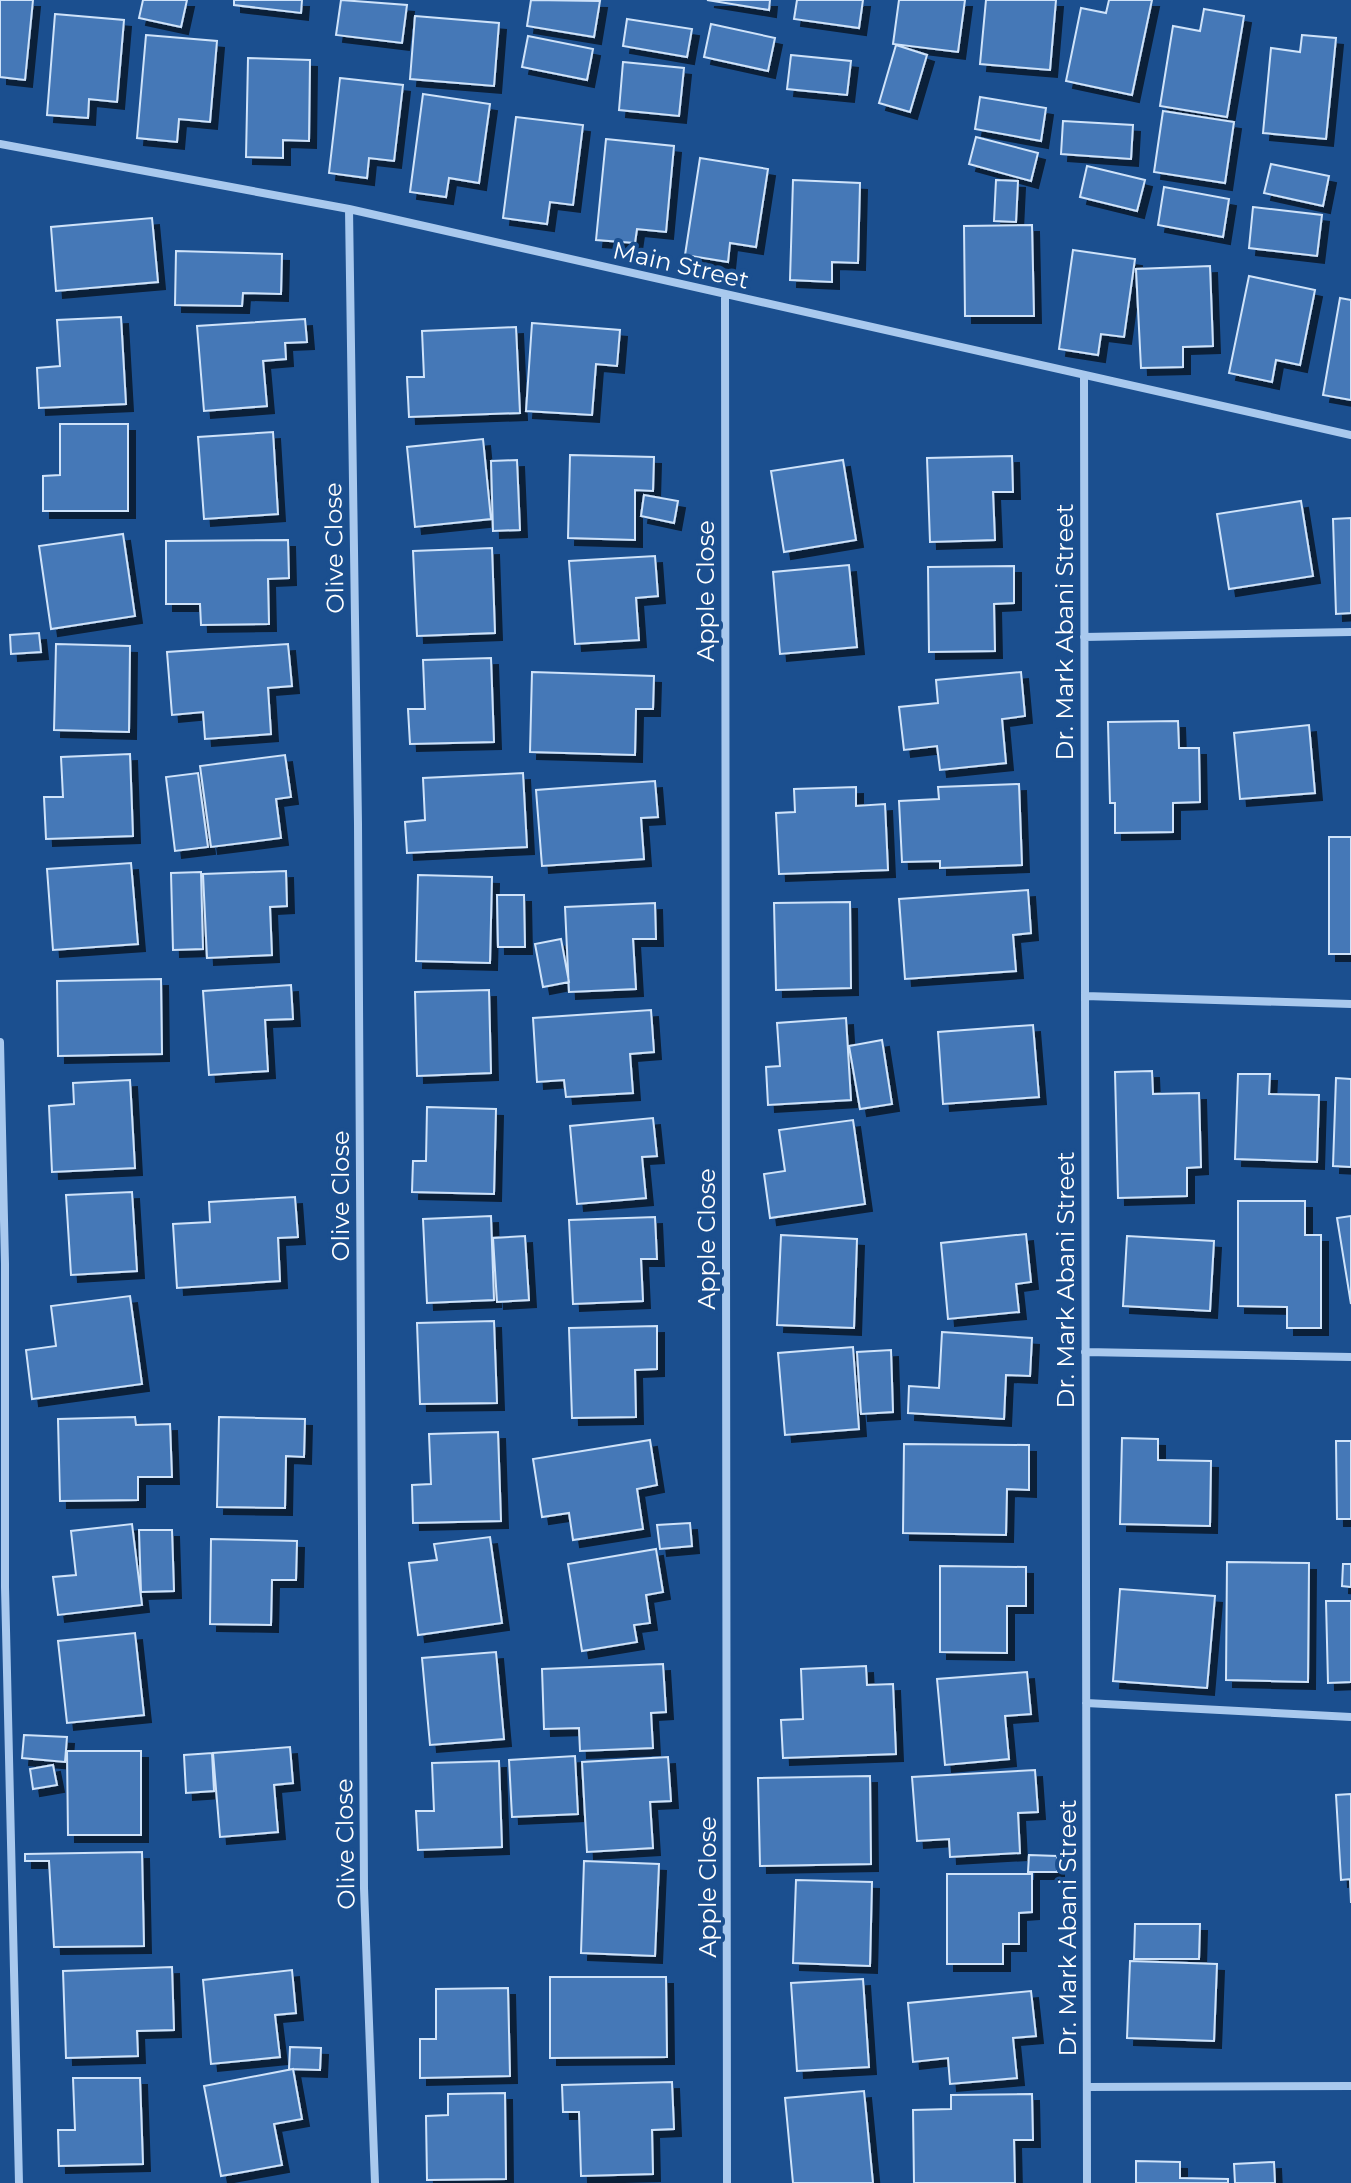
<svg xmlns="http://www.w3.org/2000/svg" width="1351" height="2183" font-family="Montserrat,sans-serif">
<style>
.building{fill:#4478b7;stroke:#cfe3fa;stroke-width:2;filter:url(#shadow)}
.lines{fill:none;stroke-linecap:round;stroke-linejoin:round}
.street{stroke:#a9c9ee;stroke-width:8}
.labels{text-anchor:middle;dominant-baseline:central;stroke-width:8;stroke-linejoin:round;paint-order:stroke}
.street-label{font-size:24px;fill:#fff;stroke:#1b4f8f}
</style>
<defs>
<filter id="shadow"><feDropShadow dx="7" dy="7" stdDeviation="0" flood-color="#0009"/></filter>
</defs>
<rect width="100%" height="100%" fill="#1b4f8f"/>
<path class="building" d="M0 0H33L25 80 0 77Z
M143 0H187L181 27 139 18Z
M234 0H302L301 13 234 5Z
M341 0 407 5 402 43 336 35Z
M531 0 600 1 594 37 527 26Z
M707 0H770L769 10Z
M797 0H863L859 28 794 19Z
M899 0H965L958 52 893 44Z
M986 0H1056L1050 70 980 64Z
M1109 0H1152L1132 95 1066 81 1081 8 1106 13Z
M1204 9 1244 16 1227 117 1160 106 1173 26 1200 31Z
M55 14 124 20 117 102 89 99 88 118 47 115Z
M415 16 499 23 494 86 410 79Z
M627 19 692 29 687 57 623 46Z
M711 24 775 38 768 71 704 57Z
M146 35 217 41 210 122 179 119 177 142 137 138Z
M1302 35 1336 38 1326 139 1263 133 1271 48 1300 52Z
M528 36 593 49 587 80 522 67Z
M896 45 927 55 910 112 879 103Z
M791 55 851 61 847 95 787 89Z
M248 58 310 60 309 141 283 140V158L246 157Z
M623 62 684 68 679 116 619 110Z
M340 78 403 85 394 161 369 158 367 178 329 173Z
M423 94 490 104 479 183 449 178 446 197 410 192Z
M980 97 1046 108 1041 141 975 129Z
M1163 111 1234 122 1225 183 1154 172Z
M516 117 583 125 573 205 550 202 547 224 503 218Z
M1063 121 1133 125 1131 159 1061 154Z
M976 137 1038 153 1031 181 969 164Z
M606 139 674 146 666 232 637 229 635 243 596 240Z
M700 158 768 169 756 247 730 243 728 262 685 255Z
M1271 164 1329 176 1323 206 1264 193Z
M1087 166 1145 180 1137 211 1080 197Z
M793 180 860 183 858 263 832 262V282L790 280Z
M996 180 1018 181 1016 222 994 221Z
M1164 187 1229 199 1223 237 1158 225Z
M1253 207 1322 215 1317 256 1249 248Z
M152 218 158 282 56 291 51 227Z
M1032 225 1034 316H965L964 226Z
M1073 250 1135 259 1124 337 1101 334 1098 355 1059 349Z
M176 251 282 254 281 294 243 293 242 306 175 305Z
M1210 266 1213 346 1183 347V367L1141 368 1136 269Z
M1249 276 1315 290 1300 365 1276 360 1272 382 1229 373Z
M1340 298 1351 300V400L1323 395Z
M121 317 126 404 39 408 37 368 60 366 57 320Z
M305 319 307 342 285 343 286 359 263 361 267 406 204 411 197 326Z
M532 323 620 330 617 366 596 364 592 415 526 411Z
M516 327 520 413 409 417 407 377H424L422 331Z
M60 424H128V511H43V476L60 475Z
M273 432 278 514 204 519 198 437Z
M483 439 491 519 415 527 407 447Z
M570 455 654 457 653 491 635 490V540L568 538Z
M1012 456 1013 492H993L995 540 930 542 927 458Z
M517 460 520 530 493 531 491 461Z
M843 460 856 540 784 552 771 471Z
M644 495 678 501 674 523 641 516Z
M1301 501 1313 576 1229 589 1217 514Z
M1351 518V613L1336 614 1333 519Z
M123 534 135 616 51 629 39 546Z
M288 540 289 578 268 579 269 624 201 625 200 604H166V541Z
M492 548 495 633 417 636 413 551Z
M655 556 658 596 636 598 639 640 575 644 569 561Z
M849 565 857 647 780 654 773 572Z
M1014 566V603L994 604 995 651 929 652 928 567Z
M39 633 41 652 11 654 10 635Z
M56 644 130 646 129 732 54 730Z
M288 644 292 686 268 688 271 734 205 739 203 712 172 715 167 652Z
M491 658 494 742 410 744 408 709H425L423 660Z
M532 672 654 676 653 709H636L635 755 530 752Z
M1021 672 1025 716 1002 719 1006 763 940 770 937 746 904 750 899 707 938 703 936 680Z
M1178 721 1179 748H1199L1200 802 1173 803V832L1115 833V803H1110L1108 722Z
M1309 725 1315 793 1240 799 1234 733Z
M130 754 133 836 46 839 44 797H63L61 757Z
M285 755 291 797 276 799 281 838 211 847 200 766Z
M198 773 208 847 175 851 166 777Z
M523 773 527 847 407 853 405 822 425 820 423 778Z
M655 781 658 817 641 818 644 859 542 866 536 790Z
M1019 784 1022 865 940 868V861L902 862 899 801 939 799 938 787Z
M856 787V806L885 804 888 870 779 874 776 813 795 812 794 789Z
M1329 837H1351V954H1329Z
M131 863 138 944 53 950 47 869Z
M286 871 287 906 270 907 272 955 207 958 203 874Z
M201 872 203 949 173 950 171 873Z
M418 875 492 877 490 963 416 961Z
M1028 890 1031 933 1013 935 1016 971 905 979 899 899Z
M497 895H524L525 947H498Z
M850 902 851 988 776 990 774 903Z
M655 903 656 939H633L636 989 569 992 565 907Z
M561 939 569 982 543 987 535 944Z
M161 979 162 1054 58 1056 57 981Z
M291 985 293 1019 265 1020 268 1071 209 1075 203 991Z
M489 990 491 1073 417 1076 415 992Z
M651 1010 654 1052 630 1054 633 1093 566 1097 564 1080 537 1082 533 1018Z
M846 1018 851 1100 768 1105 766 1067 780 1066 777 1023Z
M1033 1025 1039 1097 943 1104 938 1032Z
M882 1040 892 1104 860 1109 849 1046Z
M1152 1071 1153 1094 1199 1093 1201 1167 1187 1168V1196L1118 1198 1115 1072Z
M1238 1074H1270L1269 1094 1319 1095 1317 1162 1235 1159Z
M1336 1078 1351 1079V1167L1333 1166Z
M130 1080 135 1168 52 1172 49 1106 74 1104 73 1083Z
M427 1107 496 1109 494 1194 412 1192 413 1161H426Z
M653 1118 657 1156 642 1157 646 1198 577 1204 570 1126Z
M853 1120 865 1204 770 1218 764 1174 785 1171 779 1130Z
M132 1192 137 1271 71 1275 66 1195Z
M295 1197 298 1237 278 1238 280 1281 177 1288 173 1224 210 1222 209 1202Z
M1238 1201H1305V1235H1321V1328H1287V1307L1238 1306Z
M491 1216 494 1300 427 1303 423 1219Z
M1351 1216V1304L1337 1218Z
M655 1217 657 1259H641L643 1301 573 1304 569 1220Z
M1026 1234 1031 1282 1016 1284 1019 1312 948 1319 941 1243Z
M781 1235 857 1239 854 1328 777 1325Z
M525 1236 529 1300 497 1302 493 1238Z
M1127 1236 1214 1241 1210 1311 1123 1306Z
M130 1296 142 1384 32 1399 26 1350 56 1346 51 1306Z
M494 1321 497 1403 420 1404 417 1323Z
M657 1326V1369L635 1370 636 1417 572 1418 569 1328Z
M942 1332 1032 1338 1030 1376 1006 1375 1004 1419 908 1413 909 1386 939 1388Z
M853 1347 859 1429 785 1435 778 1353Z
M891 1350 893 1412 861 1414 857 1352Z
M135 1417 136 1425 170 1424 172 1477H138V1500L60 1501 58 1419Z
M219 1417 305 1419 304 1457 286 1456 285 1508 217 1507Z
M498 1432 501 1521 413 1523 412 1485 431 1484 429 1434Z
M1122 1438 1158 1439V1460L1211 1461 1210 1526 1120 1524Z
M650 1440 657 1485 637 1489 643 1529 573 1540 569 1513 542 1517 533 1459Z
M1336 1441H1351V1519H1337Z
M904 1444 1029 1445V1490L1007 1489 1006 1535 903 1533Z
M690 1523 692 1546 660 1549 657 1525Z
M132 1524 142 1605 58 1615 53 1577 76 1575 71 1531Z
M139 1530H172L174 1591 141 1592Z
M490 1537 502 1623 418 1635 409 1563 437 1560 434 1544Z
M211 1539 297 1541 296 1580H272L271 1625 210 1624Z
M656 1549 663 1592 646 1595 650 1623 634 1625 637 1642 582 1651 568 1564Z
M1227 1562 1309 1563 1308 1682 1226 1680Z
M1343 1564H1351V1587L1342 1586Z
M940 1566 1026 1567V1606H1007V1653L940 1652Z
M1120 1589 1215 1596 1207 1688 1113 1681Z
M1326 1601H1351V1682L1328 1683Z
M135 1633 144 1715 67 1723 58 1641Z
M496 1652 504 1739 430 1745 422 1658Z
M663 1664 666 1712 651 1713 653 1748 580 1751 579 1728 544 1729 542 1669Z
M866 1666 867 1685 893 1684 896 1754 783 1758 781 1720 803 1719 801 1669Z
M1027 1672 1031 1714 1005 1716 1009 1759 945 1765 937 1679Z
M24 1735 67 1737 65 1762 22 1758Z
M290 1747 293 1783 274 1785 278 1832 220 1837 213 1753Z
M67 1751H141V1835H68Z
M212 1753 214 1791 186 1793 184 1755Z
M575 1756 578 1814 512 1817 509 1760Z
M668 1757 671 1801 650 1802 653 1848 587 1852 582 1762Z
M499 1761 502 1847 418 1850 416 1811H434L432 1763Z
M53 1765 57 1785 33 1789 30 1769Z
M1035 1770 1038 1812 1018 1813 1020 1853 950 1857 949 1839 917 1841 912 1777Z
M870 1776 871 1864 760 1866 758 1778Z
M1351 1794V1903L1350 1879 1341 1880 1336 1795Z
M142 1852 144 1946 54 1947 49 1861H25V1854Z
M1029 1855 1057 1856V1872H1028Z
M584 1861 659 1864 655 1956 581 1953Z
M947 1874H1032V1912L1019 1913V1944H1003V1964H947Z
M796 1880 872 1882 870 1966 793 1963Z
M1135 1924H1200L1199 1959H1134Z
M1130 1961 1217 1964 1214 2041 1127 2038Z
M172 1967 174 2030 137 2031 138 2056 66 2058 63 1971Z
M292 1970 296 2013 275 2015 280 2057 211 2064 203 1980Z
M550 1977H666L667 2057 550 2058Z
M863 1979 869 2067 797 2071 791 1983Z
M508 1988 510 2076 420 2078V2039H436V1989Z
M1031 1991 1036 2036 1013 2038 1017 2078 950 2084 948 2058 913 2062 908 2003Z
M290 2047 321 2048 320 2070 289 2069Z
M293 2069 302 2119 274 2124 282 2165 221 2176 204 2086Z
M73 2078H140L143 2164 59 2166 58 2130H75Z
M672 2082 674 2129 652 2130 653 2174 581 2176 579 2112H563L562 2085Z
M864 2091 873 2183H793L785 2098Z
M505 2093 506 2179 427 2180 426 2116 448 2115V2094Z
M1032 2094 1033 2140H1014L1015 2183H914L913 2110 951 2109V2095Z
M1136 2161 1180 2162V2178L1228 2179V2183H1136Z
M1274 2162 1275 2183H1235L1234 2164Z"/>
<g class="lines">
<path class="street" d="M0 144 349 209 1351 435
M349 209 358 824 364 1888 375 2183
M725 296 727 2183
M1084 377 1087 2183
M1084 637 1351 632
M1085 996 1351 1004
M0 1042 5 1264V1587L19 2183
M1085 1352 1351 1357
M1086 1703 1351 1717
M1087 2087 1351 2086"/>
</g>
<g class="labels">
<g class="street-label">
<text transform="translate(681 265) rotate(13)">Main Street</text>
<text transform="translate(334 548) rotate(-91)">Olive Close</text>
<text transform="translate(705 591) rotate(-90)">Apple Close</text>
<text transform="translate(1064 632) rotate(-90)">Dr. Mark Abani Street</text>
<text transform="translate(340 1196) rotate(-90)">Olive Close</text>
<text transform="translate(706 1239) rotate(-90)">Apple Close</text>
<text transform="translate(1065 1280) rotate(-90)">Dr. Mark Abani Street</text>
<text transform="translate(345 1844) rotate(-91)">Olive Close</text>
<text transform="translate(707 1887) rotate(-90)">Apple Close</text>
<text transform="translate(1067 1928) rotate(-90)">Dr. Mark Abani Street</text>
</g>
</g>
</svg>
